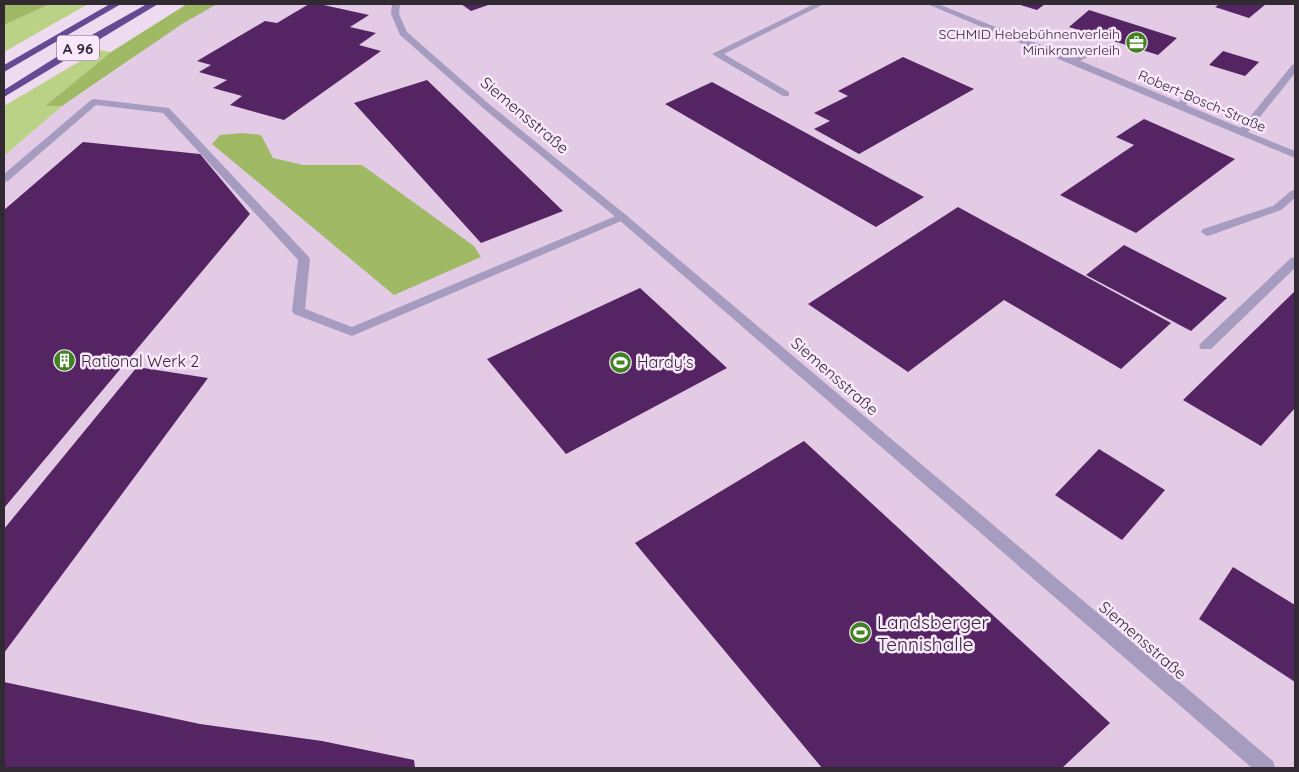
<svg xmlns="http://www.w3.org/2000/svg" width="1299" height="772" font-family="Quicksand,sans-serif">
<style>
.built{fill:#e3cbe6}
.green{fill:#b9d285}
.forest{fill:#9fb965}
.building{fill:#542463}
.lines{fill:none;stroke-linecap:round;stroke-linejoin:round}
.service{fill:#a69cc0;fill-rule:evenodd}
.minor{fill:#a69cc0;fill-rule:evenodd}
.motorway{fill:#634a93;fill-rule:evenodd}
.labels{text-anchor:middle;dominant-baseline:central;stroke-width:5;stroke-linejoin:round;paint-order:stroke}
.far-poi-label{font-size:14px;fill:#312a32;stroke:#fce8fe;text-anchor:end}
.far-street-label{font-size:14px;fill:#312a32;stroke:#fce8fe}
.shield{fill:#fce8fe;stroke:#6e636f;stroke-width:1}
.shield-label{font-size:15px;font-weight:bold;fill:#312a32}
.street-label{font-size:16px;fill:#312a32;stroke:#fce8fe}
.poi-label{font-size:16px;fill:#312a32;stroke:#fce8fe;text-anchor:start}
.near-poi-label{font-size:19px;fill:#312a32;stroke:#fce8fe;text-anchor:start}
</style>
<rect width="100%" height="100%" fill="#eedbf0"/>
<path class="built" d="M195 4H1295V768H4V156L62 106 131 60Z"/>
<path class="green" d="M50 4H88L4 52V25Z
M99 50 111 52 46 105 62 106 4 156V106Z"/>
<path class="forest" d="M4 4H50L4 25Z
M187 4H217L182 24 62 106H45L111 52Z
M243 133 261 135 273 158 303 165H362L474 246 481 257 394 295 212 144 220 135Z"/>
<path class="building" d="M309 4H319L369 15 350 27 376 33 359 45 381 51 284 120 230 105 242 96 213 88 227 80 199 72 211 65 197 61 265 21 277 23Z
M461 4H491L471 11Z
M1017 4H1045L1037 10Z
M1220 4H1266L1249 18 1215 7Z
M1089 10 1177 38 1158 55 1069 27Z
M1223 51 1259 62 1245 76 1209 65Z
M903 57 974 89 859 154 814 129 830 121 814 113 848 96 838 91Z
M427 80 563 211 481 243 354 103Z
M712 82 924 197 876 227 665 104Z
M1144 119 1235 159 1136 233 1060 195 1134 145 1116 137Z
M83 142 200 154 250 214 4 508V210Z
M958 207 1171 323 1121 369 1004 300 908 372 808 304Z
M1124 245 1227 298 1191 331 1086 275Z
M640 288 727 368 566 454 487 359Z
M1295 291V408L1261 446 1183 400Z
M137 367 208 378 4 653V529Z
M804 441 1110 723 1062 768H822L635 543Z
M1099 449 1165 490 1122 540 1055 495Z
M1233 567 1295 605V682L1199 619Z
M4 682 200 724 322 741 414 760 415 768H4Z"/>
<g class="lines">
<path class="service" d="M814 4H824L724 54 789 92V96H783L712 54Z
M1090 49 1093 50V54L1076 63H1070L1068 61Z
M1191 91 1194 92V96L1183 108H1177V104L1188 92Z
M94 99 169 108 308 256 310 259 305 309 352 327 618 215H626L628 217 626 219 352 336 294 314 292 311 298 260 163 113 96 105 8 181 4 182V174L91 100Z
M1295 190V198L1281 210 1211 235 1207 236 1201 232 1203 229 1273 206 1291 191Z
M1295 257V268L1211 349H1201L1199 346 1201 343 1291 258Z"/>
<path class="minor" d="M392 4H400L399 14 407 32 489 104 626 215 1273 761 1275 768H1252L618 219 483 108 400 35 391 14Z
M927 4H938L1076 59 1241 128 1292 65 1295 64V73L1248 132 1295 151V158Z"/>
<path class="motorway" d="M110 4H121L4 72V65Z
M147 4H158L4 97V90L90 36Z"/>
</g>
<defs>
<symbol id="office-disc" viewBox="-11 -11 22 22"><circle r="9.5" fill="#408121" stroke="#fce8fe"/><path d="M-6-3h4V-5.5h4V-3h4V5H-6ZM-1-4.5V-3h2v-1.5ZM-6 0V1H6V0Z" fill="#fff"/></symbol>
<symbol id="building-disc" viewBox="-11 -11 22 22"><circle r="9.5" fill="#408121" stroke="#fce8fe"/><path d="M-4-6H4V6H1V3H-1V6H-4ZM-2.5-4.3h1.7v1.8h-1.7ZM.8-4.3h1.7v1.8H.8ZM-2.5-1h1.7V.8h-1.7ZM.8-1h1.7V.8H.8Z" fill="#fff"/></symbol>
<symbol id="stadium-disc" viewBox="-11 -11 22 22"><circle r="9.5" fill="#408121" stroke="#fce8fe"/><path d="M0-5a6.5 5 0 1 0 0 10a6.5 5 0 1 0 0-10ZM-3.5-1.8h7v3.6h-7Z" fill="#fff"/></symbol>
</defs>
<g fill-rule="evenodd">
<use href="#office-disc" x="1124" y="30" width="25" height="25"/>
<use href="#building-disc" x="52" y="348" width="25" height="25"/>
<use href="#stadium-disc" x="608" y="350" width="25" height="25"/>
<use href="#stadium-disc" x="848" y="620" width="25" height="25"/>
</g>
<g class="labels">
<g class="far-poi-label">
<text x="1120" y="34">SCHMID Hebebühnenverleih<tspan x="1120" dy="16">Minikranverleih</tspan></text>
</g>
<g class="far-street-label">
<text transform="translate(1202 101) rotate(23)">Robert-Bosch-Straße</text>
</g>
<rect class="shield" x="57" y="35.5" width="42" height="25" rx="4"/>
<g class="shield-label">
<text x="78" y="48">A 96</text>
</g>
<g class="street-label">
<text transform="translate(525 115) rotate(40)">Siemensstraße</text>
<text transform="translate(835 376) rotate(41)">Siemensstraße</text>
<text transform="translate(1143 640) rotate(41)">Siemensstraße</text>
</g>
<g class="poi-label">
<text x="81" y="361">Rational Werk 2</text>
<text x="637" y="362">Hardy's</text>
</g>
<g class="near-poi-label">
<text x="877" y="622">Landsberger<tspan x="877" dy="22">Tennishalle</tspan></text>
</g>
</g>
<rect width="1299" height="772" fill="none" stroke="#312a32" stroke-width="10"/>
</svg>
